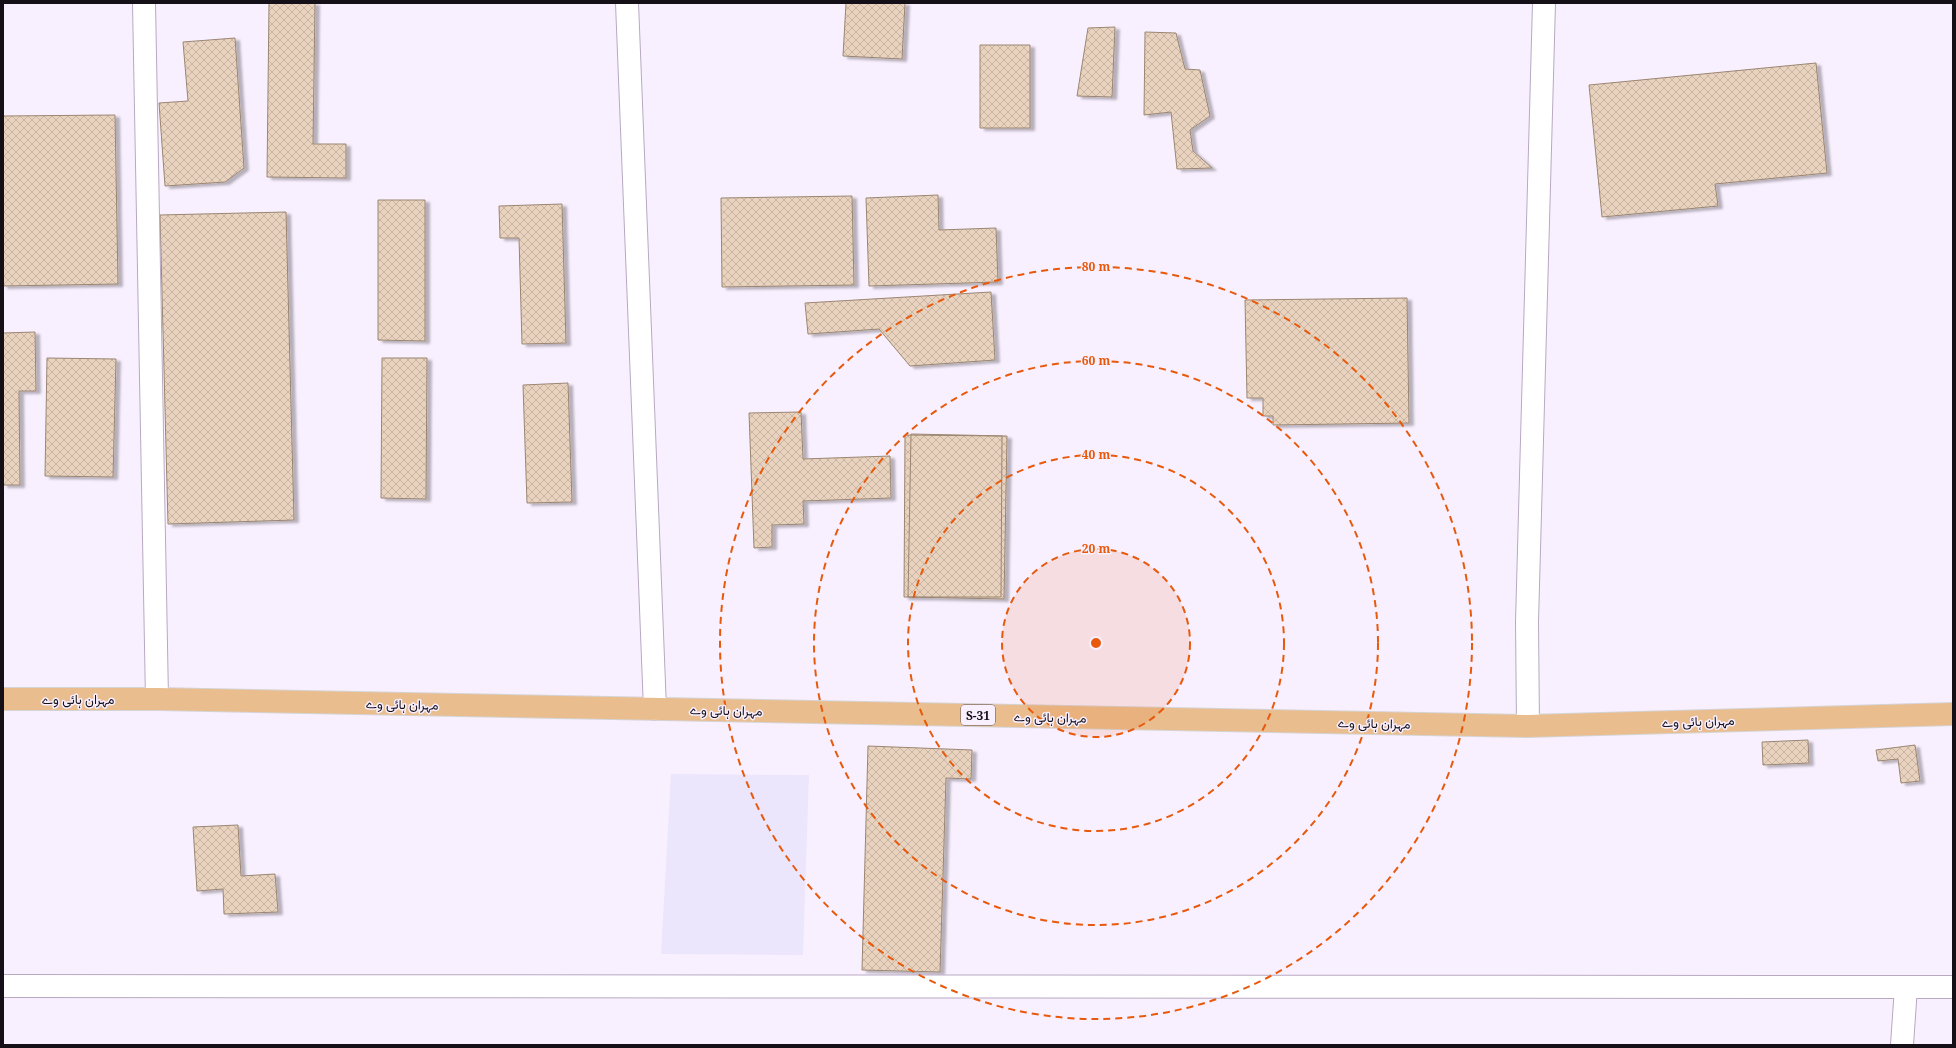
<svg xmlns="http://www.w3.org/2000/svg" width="1956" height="1048" font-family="'Noto Serif',Vazirmatn,serif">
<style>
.industrial{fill:#ece6fc}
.building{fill:url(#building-cross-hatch);stroke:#9a8672;filter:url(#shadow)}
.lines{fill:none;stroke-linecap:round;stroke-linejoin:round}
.minor-casing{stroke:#b8a9c1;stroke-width:24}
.primary-casing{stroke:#d5d4d5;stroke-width:24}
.minor{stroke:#fff;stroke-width:22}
.primary{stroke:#e9bd8e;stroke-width:22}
.ring{fill:none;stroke:#e8590c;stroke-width:2;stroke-dasharray:7 5}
.labels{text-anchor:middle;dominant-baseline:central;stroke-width:3;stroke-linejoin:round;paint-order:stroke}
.shield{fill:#f9f0ff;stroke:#59535d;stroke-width:1}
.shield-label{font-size:12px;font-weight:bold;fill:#151018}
.street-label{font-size:13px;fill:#151018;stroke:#f9f0ff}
.centre{fill:#e8590c;stroke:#f9f0ff;stroke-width:2}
.ring-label{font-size:12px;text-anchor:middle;font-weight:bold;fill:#e8590c;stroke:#f9f0ff;stroke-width:3;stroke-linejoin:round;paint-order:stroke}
</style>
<defs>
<pattern id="building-cross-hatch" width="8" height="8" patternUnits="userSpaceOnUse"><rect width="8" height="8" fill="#e9d3be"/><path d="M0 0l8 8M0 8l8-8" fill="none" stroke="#c7b4a3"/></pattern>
<filter id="shadow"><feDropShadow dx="4.5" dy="2.5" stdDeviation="1" flood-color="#0004"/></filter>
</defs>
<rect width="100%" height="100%" fill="#f9f0ff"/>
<path class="industrial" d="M671 774 809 775 803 955 661 954Z"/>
<path class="building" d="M269 3H315L313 144H346V178L267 177Z
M846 3H905L902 59 843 56Z
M1115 27 1112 97 1077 96 1088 28Z
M1145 32 1176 33 1185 69 1200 70 1210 116 1190 130 1193 151 1212 168 1177 169 1171 112 1144 115Z
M235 38 244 168 225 182 165 186 159 103 188 101 183 42Z
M980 45H1030V128H980Z
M1816 63 1827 173 1715 184 1718 206 1602 217 1589 85Z
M115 115 118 284 3 286V116Z
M938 195 939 230 996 228 998 282 869 286 866 198Z
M852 196 854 285 722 287 721 198Z
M378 200H425V341L378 340Z
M562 204 566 343 522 344 519 238H500L499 206Z
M286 212 294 520 168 524 160 215Z
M991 292 995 360 910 366 879 329 808 334 805 303Z
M1407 298 1409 423 1273 425V416H1263V398H1247L1245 300Z
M35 332 36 391H19L20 485H3V333Z
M47 358 116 359 113 477 45 476Z
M382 358H427L426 499 381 498Z
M568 383 572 502 527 503 523 385Z
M801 412 803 459 890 456 891 498 803 501 804 524 772 525V547L754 548 749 413Z
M911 434 1007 436 1004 599 908 597Z
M905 435 1002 436 1001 597H904Z
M1808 740 1809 763 1763 765 1762 742Z
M1915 745 1920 781 1901 783 1898 759 1878 761 1876 750Z
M868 746 972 750 971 779 946 778 940 972 862 970Z
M238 825 241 876 275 874 278 912 224 914 223 889 197 891 193 827Z"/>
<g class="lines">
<defs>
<path id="minor" d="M144 3 157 699
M627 3 655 709
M1528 726 1527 622 1544 3
M3 986 1953 987
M1902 1045 1906 987"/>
<path id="primary" d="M3 699H157L1528 726 1953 714"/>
</defs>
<use href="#minor" class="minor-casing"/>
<use href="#primary" class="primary-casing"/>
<use href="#minor" class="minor"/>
<use href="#primary" class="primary"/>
</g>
<circle cx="1096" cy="643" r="94" fill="#e8590c" fill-opacity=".12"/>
<g class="ring">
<circle cx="1096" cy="643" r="94"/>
<circle cx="1096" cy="643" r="188"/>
<circle cx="1096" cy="643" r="282"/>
<circle cx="1096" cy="643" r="376"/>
</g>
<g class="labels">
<rect class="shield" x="961" y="705" width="34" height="20" rx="3"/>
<g class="shield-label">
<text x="978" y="715">S-31</text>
</g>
<g class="street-label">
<text x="78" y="699">مہران ہائی وے</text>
<text transform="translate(402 704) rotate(1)">مہران ہائی وے</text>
<text transform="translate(726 710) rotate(1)">مہران ہائی وے</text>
<text transform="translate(1050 717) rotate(1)">مہران ہائی وے</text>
<text transform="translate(1698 721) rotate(-2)">مہران ہائی وے</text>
<text transform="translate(1374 723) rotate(1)">مہران ہائی وے</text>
</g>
</g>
<circle cx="1096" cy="643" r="6" class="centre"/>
<g class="ring-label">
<text x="1096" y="271">80 m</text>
<text x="1096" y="365">60 m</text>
<text x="1096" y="459">40 m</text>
<text x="1096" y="553">20 m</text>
</g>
<rect width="1956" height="1048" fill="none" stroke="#151018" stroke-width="8"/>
</svg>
